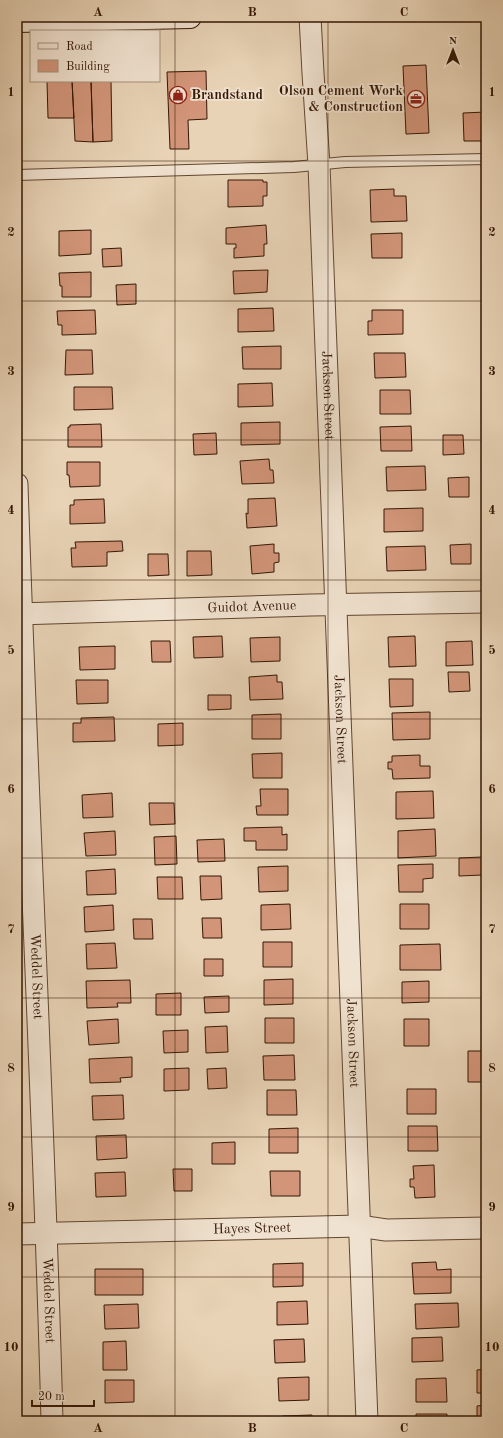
<svg xmlns="http://www.w3.org/2000/svg" width="503" height="1438" font-family="'Old Standard TT',serif">
<style>
.building{fill:#d29579;stroke:#351704}
.lines{fill:none;stroke-linecap:round;stroke-linejoin:round}
.lane-casing{stroke:#624630;stroke-width:12}
.street-casing{stroke:#624630;stroke-width:23}
.secondary-casing{stroke:#351704;stroke-width:24}
.lane{stroke:#f0e2d0;stroke-width:10}
.street{stroke:#f0e2d0;stroke-width:21}
.secondary{stroke:#f0e2d0;stroke-width:22}
.grid{fill:none;stroke:#351704;stroke-width:1;stroke-opacity:0.55}
.labels{text-anchor:middle;dominant-baseline:central;stroke-width:3.5;stroke-linejoin:round;paint-order:stroke}
.poi-label{font-size:14px;font-weight:bold;fill:#351704;stroke:#f0e2d0;text-anchor:end}
.street-label{font-size:14px;fill:#351704;stroke:#f0e2d0}
.neatline{fill:none;stroke:#351704;stroke-width:1.5}
.grid-label{font-size:13px;text-anchor:middle;font-weight:bold;fill:#351704}
</style>
<rect width="100%" height="100%" fill="#e8d3b6"/>
<filter id="stains"><feTurbulence type="fractalNoise" baseFrequency=".005" numOctaves="4"/><feColorMatrix values="0 0 0 0 .2 0 0 0 0 .09 0 0 0 0 .02 0 0 0 .5 -.17"/></filter>
<radialGradient id="worn" r=".72"><stop offset=".6" stop-color="#630" stop-opacity="0"/><stop offset="1" stop-color="#630" stop-opacity=".3"/></radialGradient>
<path class="building" d="M426 65 429 133 406 134 403 66Z
M206 71 207 119 188 120 189 149H170L167 72Z
M47 81H72L74 118H48Z
M72 81H91L93 142 75 141Z
M91 81H111L112 141 93 142Z
M486 112V141H464L463 113Z
M228 180H263V182H267V196H263V206L228 207Z
M394 189V196H406L407 221 371 222 370 190Z
M266 225 267 244H264V256L234 258V248H236V244H226V228Z
M91 230V254L59 256V231Z
M402 233V258H372L371 234Z
M121 248 122 266 103 267 102 249Z
M268 270 267 292 234 294 233 271Z
M91 272V297H62V286H60L59 273Z
M136 284V304L117 305 116 285Z
M273 308 274 331 238 332V309Z
M95 310 96 334 62 335V325H58L57 311Z
M372 310H403V334L368 335V321H372Z
M281 346V369H243L242 347Z
M66 350H92L93 374 65 375Z
M374 353H405L406 377 375 378Z
M486 355V420H485L482 356Z
M272 383 273 406 238 407V384Z
M74 387H112L113 409 74 410Z
M380 390H410L411 414H380Z
M280 422V444L241 445V423Z
M101 424 102 447H68V427H70V425Z
M411 426 412 451H381L380 427Z
M216 433 217 454 194 455 193 434Z
M443 435H463L464 454 443 455Z
M269 459 270 470H273L274 483 242 484 240 461Z
M67 462H100V486L70 487 69 475H67Z
M425 466 426 490 387 491 386 467Z
M469 477V497H449L448 478Z
M275 498 277 526 247 528 246 513 248 514V499Z
M104 499 105 523 70 524V505H74V500Z
M423 508V531L384 532V509Z
M122 541 123 551 107 552V566L72 567 71 548H76L75 542Z
M274 544V553H279V562L274 563V572L252 574 250 546Z
M471 544V564H451L450 545Z
M425 546 426 570 387 571 386 547Z
M187 551H211L212 575 187 576Z
M148 554H168L169 575 148 576Z
M222 636 223 657 194 658 193 637Z
M415 636 416 666 389 667 388 637Z
M280 637V661L251 662 250 638Z
M151 641H170L171 662H152Z
M472 641 473 665 446 666V642Z
M115 646V669L80 670 79 647Z
M448 672H469L470 691 449 692Z
M277 675V682H282L283 699 250 700 249 677Z
M389 679H413V706L390 707Z
M76 680H108V703L77 704Z
M208 695H231V709L208 710Z
M430 712V739L393 740 392 713Z
M281 714V739H252V715Z
M114 717 115 741 73 742V723H81V718Z
M183 723V745L158 746V724Z
M282 753V778H253L252 754Z
M420 755V766H430V778L393 779 392 769H388V762H392V756Z
M260 789H288V815H257L256 806H261Z
M433 791 434 818 396 819V792Z
M112 793 113 817 83 818 82 795Z
M149 803H174L175 824 150 825Z
M282 827V835L287 834V850H256V841H244V828Z
M435 829 436 856 398 858V831Z
M115 831 116 855 86 856 84 833Z
M176 836 177 864 155 865 154 837Z
M224 839 225 861 198 862 197 840Z
M482 857 483 875 459 876V858Z
M433 864V878L423 879V892H399L398 865Z
M288 866V891L259 892 258 867Z
M115 869 116 894 87 895 86 871Z
M200 876H221L222 899 201 900Z
M157 877H182L183 899H158Z
M290 904 291 929 261 930V905Z
M400 904H429V929H400Z
M113 905 114 930 85 932 84 907Z
M202 918H221L222 938H203Z
M133 919H152L153 939H134Z
M263 942H292V967H263Z
M115 943 117 968 87 969 86 944Z
M440 944 441 970H400V945Z
M204 959H223V976H204Z
M293 979V1004L264 1005V980Z
M130 980 131 1003H117L118 1007 87 1008 86 981Z
M429 981V1002L402 1003V982Z
M181 993V1015H156V994Z
M229 996V1012L205 1013 204 997Z
M265 1018H294V1043H265Z
M118 1019 119 1043 89 1045 87 1021Z
M404 1019H429V1046H404Z
M227 1026 228 1052 206 1053 205 1027Z
M188 1030V1052L164 1053 163 1031Z
M468 1051H486V1082H468Z
M294 1055 295 1080H264L263 1056Z
M132 1057V1077L120 1078 121 1082 90 1083 89 1059Z
M189 1068V1090L164 1091V1069Z
M226 1068 227 1088 208 1089 207 1069Z
M407 1089H436V1114H407Z
M267 1090H296L297 1115H267Z
M123 1095 124 1119 93 1120 92 1096Z
M408 1126H437L438 1151H408Z
M298 1128V1153H269V1129Z
M126 1135 127 1158 97 1160 96 1136Z
M235 1142V1164H212V1143Z
M434 1165 435 1197 415 1198 414 1187H410V1179H414L413 1166Z
M173 1169H192V1191H174Z
M270 1171H300V1196H271Z
M125 1172 126 1196 96 1197 95 1173Z
M436 1262 437 1270 451 1269V1293L414 1294 412 1263Z
M303 1263V1286L273 1287V1264Z
M95 1269H143V1295H95Z
M307 1301 308 1324 277 1325V1302Z
M458 1303 459 1327 416 1329 415 1304Z
M138 1304 139 1328 105 1329 104 1305Z
M442 1337 443 1361 412 1362V1338Z
M304 1339 305 1362 275 1363 274 1340Z
M126 1341 127 1370H103V1342Z
M486 1369V1393H477V1370Z
M309 1377V1400L279 1401 278 1378Z
M446 1378 447 1402H416V1379Z
M105 1380H134V1402L105 1403Z
M486 1405V1421H477V1406Z
M416 1414H447V1421H416Z
M312 1415V1421H282V1416Z
M107 1418H137V1421H107Z"/>
<g class="lines">
<defs>
<path id="lane" d="M17 175 294 167 345 162 486 159"/>
<g id="street">
<path id="s1" d="M310 17 313 73 319 165 367 1421"/>
<path id="s2" d="M17 484C27 796 44 1108 52 1421"/>
<path id="s3" d="M17 614 311 605 486 602"/>
<path id="s4" d="M17 1234 359 1226 386 1230 486 1228"/>
</g>
<path id="secondary" d="M17 21 190 17"/>
</defs>
<use href="#lane" class="lane-casing"/>
<use href="#street" class="street-casing"/>
<use href="#secondary" class="secondary-casing"/>
<use href="#lane" class="lane"/>
<use href="#street" class="street"/>
<use href="#secondary" class="secondary"/>
</g>
<path class="grid" d="M175 17V1421M328 17V1421M17 161H486M17 301H486M17 440H486M17 580H486M17 719H486M17 858H486M17 998H486M17 1137H486M17 1277H486"/>
<defs>
<symbol id="shop-ring" viewBox="-11 -11 22 22"><circle r="9.5" fill="#f0e2d0" stroke="#8f2418" stroke-width="1.5"/><path d="M-5-2.5h2.3a2.7 3.5 0 0 1 5.4 0H5L5.5 6h-11ZM-1.5-2.5h3a1.5 2.3 0 0 0-3 0Z" fill="#8f2418"/></symbol>
<symbol id="office-ring" viewBox="-11 -11 22 22"><circle r="9.5" fill="#f0e2d0" stroke="#8f2418" stroke-width="1.5"/><path d="M-6-3h4V-5.5h4V-3h4V5H-6ZM-1-4.5V-3h2v-1.5ZM-6 0V1H6V0Z" fill="#8f2418"/></symbol>
</defs>
<g fill-rule="evenodd">
<use href="#shop-ring" x="168" y="85" width="20" height="20"/>
<use href="#office-ring" x="406" y="89" width="20" height="20"/>
</g>
<g class="labels">
<g class="poi-label">
<text x="403" y="91">Olson Cement Work<tspan x="403" dy="16">&amp; Construction</tspan></text>
<text x="191" y="95" text-anchor="start">Brandstand</text>
</g>
<g class="street-label">
<text stroke="none"><textPath href="#s1" startOffset="379">Jackson Street</textPath></text>
<text stroke="none"><textPath href="#s3" startOffset="235">Guidot Avenue</textPath></text>
<text stroke="none"><textPath href="#s1" startOffset="703">Jackson Street</textPath></text>
<text stroke="none"><textPath href="#s2" startOffset="493">Weddel Street</textPath></text>
<text stroke="none"><textPath href="#s1" startOffset="1027">Jackson Street</textPath></text>
<text stroke="none"><textPath href="#s4" startOffset="235">Hayes Street</textPath></text>
<text stroke="none"><textPath href="#s2" startOffset="817">Weddel Street</textPath></text>
</g>
</g>
<rect width="503" height="1438" fill="none" stroke="#e8d3b6" stroke-width="44"/>
<rect x="30" y="30" width="130" height="52" fill="#f0e2d0" stroke="#a5917e"/>
<rect x="38" y="43" width="20" height="6" fill="#f0e2d0" stroke="#a5917e"/>
<text x="66" y="50" font-size="12" fill="#351704">Road</text>
<rect x="38" y="60" width="20" height="12" fill="#d29579" stroke="#a5917e"/>
<text x="66" y="70" font-size="12" fill="#351704">Building</text>
<g transform="translate(453 50)" stroke="#f0e2d0" stroke-width="3" paint-order="stroke">
<path d="M0-3L7 15L0 10L-7 15Z" fill="#351704"/>
<text y="-6" font-size="11" font-weight="bold" text-anchor="middle" fill="#351704">N</text>
</g>
<path d="M32 1400v6h62v-6" fill="none" stroke="#351704" stroke-width="2"/>
<text x="38" y="1400" font-size="12" fill="#351704" stroke="#f0e2d0" stroke-width="3" paint-order="stroke">20 m</text>
<rect x="22" y="22" width="459" height="1394" class="neatline"/>
<g class="grid-label">
<text x="98" y="16">A</text>
<text x="252" y="16">B</text>
<text x="404" y="16">C</text>
<text x="11" y="96">1</text>
<text x="492" y="96">1</text>
<text x="11" y="236">2</text>
<text x="492" y="236">2</text>
<text x="11" y="375">3</text>
<text x="492" y="375">3</text>
<text x="11" y="514">4</text>
<text x="492" y="514">4</text>
<text x="11" y="654">5</text>
<text x="492" y="654">5</text>
<text x="11" y="793">6</text>
<text x="492" y="793">6</text>
<text x="11" y="933">7</text>
<text x="492" y="933">7</text>
<text x="11" y="1072">8</text>
<text x="492" y="1072">8</text>
<text x="11" y="1211">9</text>
<text x="492" y="1211">9</text>
<text x="11" y="1351">10</text>
<text x="492" y="1351">10</text>
<text x="98" y="1432">A</text>
<text x="252" y="1432">B</text>
<text x="404" y="1432">C</text>
</g>
<rect width="100%" height="100%" filter="url(#stains)"/>
<rect width="100%" height="100%" fill="url(#worn)"/>
</svg>
